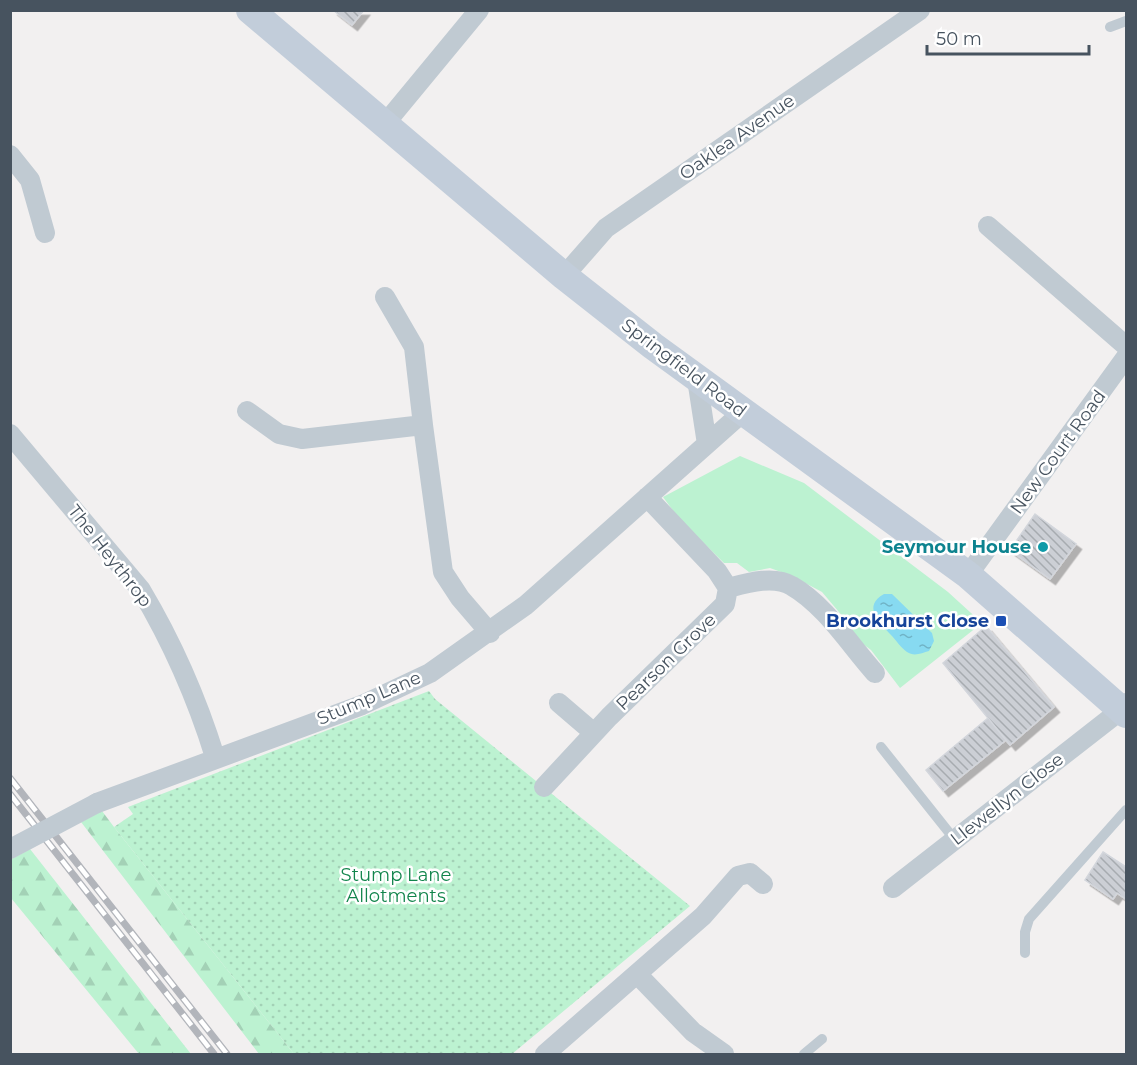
<svg xmlns="http://www.w3.org/2000/svg" width="1137" height="1065" font-family="Montserrat,sans-serif">
<style>
.grass{fill:url(#grass-dots)}
.forest{fill:url(#forest-firs)}
.park{fill:#bcf2d1}
.water{fill:url(#water-ripples)}
.building{fill:url(#building-back-hatch);stroke:#d3d6dc;stroke-width:1.5;filter:url(#shadow)}
.lines{fill:none;stroke-linecap:round;stroke-linejoin:round}
.service{stroke:#c0cad2;stroke-width:10}
.minor{stroke:#c0cad2;stroke-width:20}
.secondary{stroke:#c2cdda;stroke-width:28}
.rail-casing{stroke:#b2b5bb;stroke-width:7}
.rail{stroke:#fff;stroke-width:4.5;stroke-dasharray:14;stroke-linecap:butt}
.minor-bridge{stroke:#c0cad2;stroke-width:20}
.culture-dot{fill:#0f9aa8;stroke:#fff;stroke-width:2}
.transit-dot{fill:#1a4fb4;stroke:#fff;stroke-width:2}
.labels{text-anchor:middle;dominant-baseline:central;stroke-width:5;stroke-linejoin:round;paint-order:stroke}
.street-label{font-size:18px;fill:#47535f;stroke:#fff}
.culture-label{font-size:18px;font-weight:bold;fill:#0d838f;stroke:#fff;text-anchor:end}
.transit-label{font-size:18px;font-weight:bold;fill:#164399;stroke:#fff;text-anchor:end}
.park-label{font-size:18px;fill:#12854c;stroke:#fff}
</style>
<defs>
<pattern id="grass-dots" width="8" height="8" patternUnits="userSpaceOnUse" patternTransform="scale(1.5)"><rect width="8" height="8" fill="#bcf2d1"/><path d="M2 2h.1M6 6h.1" fill="none" stroke="#a3d1b6" stroke-width="1.8" stroke-linecap="round"/></pattern>
<pattern id="forest-firs" width="22" height="20" patternUnits="userSpaceOnUse" patternTransform="scale(1.5)"><rect width="22" height="20" fill="#bcf2d1"/><path d="M5 1l3.5 6h-7zM16 11l3.5 6h-7z" fill="#a3d1b6"/></pattern>
<pattern id="water-ripples" width="26" height="14" patternUnits="userSpaceOnUse" patternTransform="scale(1.5)"><rect width="26" height="14" fill="#87daf1"/><path d="M2 4q2-2 4 0t4 0M15 11q2-2 4 0t4 0" fill="none" stroke="#70b3c6"/></pattern>
<pattern id="building-back-hatch" width="6" height="6" patternUnits="userSpaceOnUse" patternTransform="scale(1.5)"><rect width="6" height="6" fill="#cccfd5"/><path d="M-1 5l2 2M0 0l6 6M5-1l2 2" fill="none" stroke="#a7abb0"/></pattern>
<filter id="shadow"><feDropShadow dx="5.5" dy="5.5" stdDeviation="0" flood-color="#0004"/></filter>
</defs>
<rect width="100%" height="100%" fill="#f2f0f0"/>
<path class="grass" d="M429 691 435 699 690 906 512 1054H294L114 827 133 814 128 807Z"/>
<path class="forest" d="M102 811 114 827 294 1054H259L81 822Z
M30 849 191 1054H139L11 898 10 860Z"/>
<path class="park" d="M740 456 804 483 948 592 982 623 900 688 871 650 847 632 844 618 822 592 792 576 770 568 749 572 737 563H724L680 520 663 497Z"/>
<path class="water" d="M884 594H892L932 633 934 641 929 651C922 653 914 657 907 652 901 648 896 640 891 635 879 622 862 606 884 594Z"/>
<path class="building" d="M333 10H364L352 25Z
M1035 514 1076 544 1050 579 1010 550Z
M986 626 1054 707 1010 745 943 663Z
M988 718 1006 740 943 791 926 770Z
M1103 852 1126 867V899L1117 893 1113 899 1085 880Z"/>
<g class="lines">
<path class="service" d="M1110 27 1126 21
M881 747 955 840
M1025 953V932L1029 919 1126 810
M804 1054 822 1039"/>
<path class="minor" d="M384 125 479 10
M10 155 30 180 45 233
M988 226 1126 346
M564 276 606 228 920 10
M385 297 414 347 423 425
M697 379 707 444
M247 411 279 434 302 439 423 425 443 572 460 598 490 633
M10 434 141 590C172 642 197 699 215 757
M968 575 1126 357
M728 588C747 583 774 575 792 586 825 605 850 645 875 673
M559 703 594 733
M544 787 609 717 725 604 728 588 717 571 647 497
M97 803 362 705 430 673 526 605 743 412
M893 888 1121 710 1126 703
M637 974 693 1032 724 1054
M545 1054 703 916 738 876 750 873 763 884"/>
<path class="secondary" d="M250 10 564 276 653 346 968 575 1126 714"/>
<defs>
<path id="rail" d="M10 778 227 1054
M10 794 214 1054"/>
</defs>
<use href="#rail" class="rail-casing"/>
<use href="#rail" class="rail"/>
<path class="minor-bridge" d="M10 849 97 803"/>
</g>
<circle class="culture-dot" cx="1043" cy="547" r="6"/>
<rect class="transit-dot" x="995" y="615" width="12" height="12" rx="3"/>
<g class="labels">
<g class="street-label">
<text transform="translate(737 137) rotate(-35)">Oaklea Avenue</text>
<text transform="translate(684 368) rotate(37)">Springfield Road</text>
<text transform="translate(1058 452) rotate(-54)">New Court Road</text>
<text transform="translate(110 556) rotate(52)">The Heythrop</text>
<text transform="translate(666 662) rotate(-44)">Pearson Grove</text>
<text transform="translate(369 698) rotate(-23)">Stump Lane</text>
<text transform="translate(1007 799) rotate(-38)">Llewellyn Close</text>
</g>
<g class="culture-label">
<text x="1031" y="547">Seymour House</text>
</g>
<g class="transit-label">
<text x="989" y="621">Brookhurst Close</text>
</g>
<g class="park-label">
<text x="396" y="875">Stump Lane<tspan x="396" dy="21">Allotments</tspan></text>
</g>
</g>
<rect width="1137" height="1065" fill="none" stroke="#47535f" stroke-width="24"/>
<path d="M927 45v9h162v-9" fill="none" stroke="#47535f" stroke-width="3"/>
<text x="936" y="45" font-size="18" fill="#47535f" stroke="#ffffff" stroke-width="4.5" paint-order="stroke">50 m</text>
</svg>
